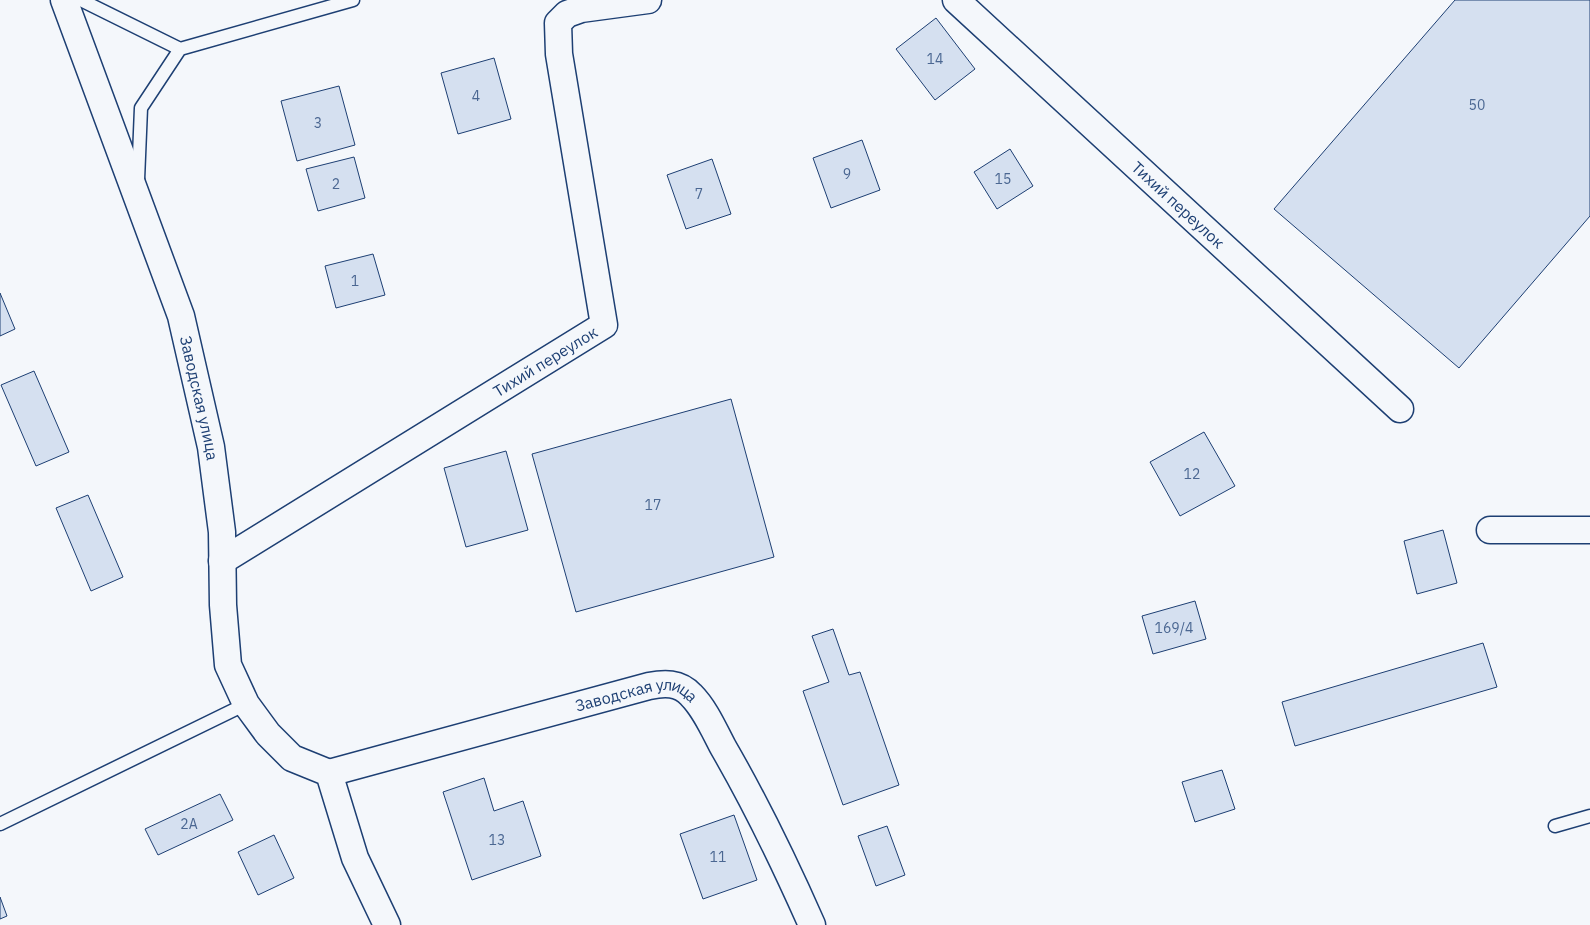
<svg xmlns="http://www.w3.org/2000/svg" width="1590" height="925" font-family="'IBM Plex Sans',sans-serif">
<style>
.building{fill:#d5e0f0;stroke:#1d3f73}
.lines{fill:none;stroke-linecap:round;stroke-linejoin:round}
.lane-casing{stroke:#1d3f73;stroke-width:15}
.street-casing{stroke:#1d3f73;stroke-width:29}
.lane{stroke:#f4f7fb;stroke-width:12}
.street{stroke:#f4f7fb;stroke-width:26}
.labels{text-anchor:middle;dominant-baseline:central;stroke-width:4;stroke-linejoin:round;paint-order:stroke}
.number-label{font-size:14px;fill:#4b6792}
.street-label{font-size:16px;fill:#1d3f73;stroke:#f4f7fb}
</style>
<rect width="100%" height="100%" fill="#f4f7fb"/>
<path class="building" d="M1455 0H1590V216L1459 368 1274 209Z
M936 18 975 69 935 100 896 49Z
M494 58 511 119 458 134 441 73Z
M339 86 355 145 297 161 281 101Z
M862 140 880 190 831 208 813 158Z
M1010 149 1033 186 997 209 974 172Z
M354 157 365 198 318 211 306 169Z
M712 159 731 214 686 229 667 175Z
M373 254 385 295 336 308 325 266Z
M0 293 15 329 0 336Z
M34 371 69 452 36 466 1 385Z
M731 399 774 557 576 612 532 454Z
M1204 432 1235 486 1180 516 1150 462Z
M506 451 528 530 466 547 444 468Z
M88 495 123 577 91 591 56 508Z
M1443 530 1457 583 1417 594 1404 541Z
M1195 601 1206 639 1153 654 1142 616Z
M833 629 849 675 860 672 899 785 843 805 803 691 829 682 812 636Z
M1483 643 1497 687 1295 746 1282 702Z
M1222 770 1235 809 1195 822 1182 782Z
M484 778 494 811 523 801 541 856 472 880 443 792Z
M220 794 233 820 158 855 145 829Z
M734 815 757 880 703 899 680 834Z
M887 826 905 875 876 886 858 836Z
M274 835 294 878 258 895 238 852Z
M0 897 7 916 0 919Z"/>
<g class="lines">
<defs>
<path id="lane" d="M81 0 180 49 141 108 138 180
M180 49 353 0
M0 824 246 704
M1555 826 1590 816"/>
<g id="street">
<path id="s1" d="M64 0 181 316 211 447 222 532 223 605 228 665 246 704 268 734 292 758 329 773 355 858 387 925"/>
<path id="s2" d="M956 0 1400 409"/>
<path d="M1490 530H1590"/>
<path id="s3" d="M222 561 604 325 559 54 558 23 567 14 581 9 648 0"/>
<path id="s4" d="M329 773 649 686C664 683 679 682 691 695 705 709 714 730 723 747 756 804 785 864 812 925"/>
</g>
</defs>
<use href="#lane" class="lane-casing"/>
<use href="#street" class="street-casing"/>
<use href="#lane" class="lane"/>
<use href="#street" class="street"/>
</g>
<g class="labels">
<g class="number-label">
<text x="935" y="59">14</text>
<text x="476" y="96">4</text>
<text x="1477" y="105">50</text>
<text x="318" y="123">3</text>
<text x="847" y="174">9</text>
<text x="1003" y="179">15</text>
<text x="336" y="184">2</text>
<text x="699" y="194">7</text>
<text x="355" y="281">1</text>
<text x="1192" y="474">12</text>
<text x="653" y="505">17</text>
<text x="1174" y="628">169/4</text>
<text x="189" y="824">2А</text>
<text x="497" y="840">13</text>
<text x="718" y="857">11</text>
</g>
<g class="street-label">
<text stroke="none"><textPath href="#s2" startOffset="302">Тихий переулок</textPath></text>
<text stroke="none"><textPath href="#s3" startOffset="380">Тихий переулок</textPath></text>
<text stroke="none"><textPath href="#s1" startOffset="421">Заводская улица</textPath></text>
<text stroke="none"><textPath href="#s4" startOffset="319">Заводская улица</textPath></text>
</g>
</g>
</svg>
